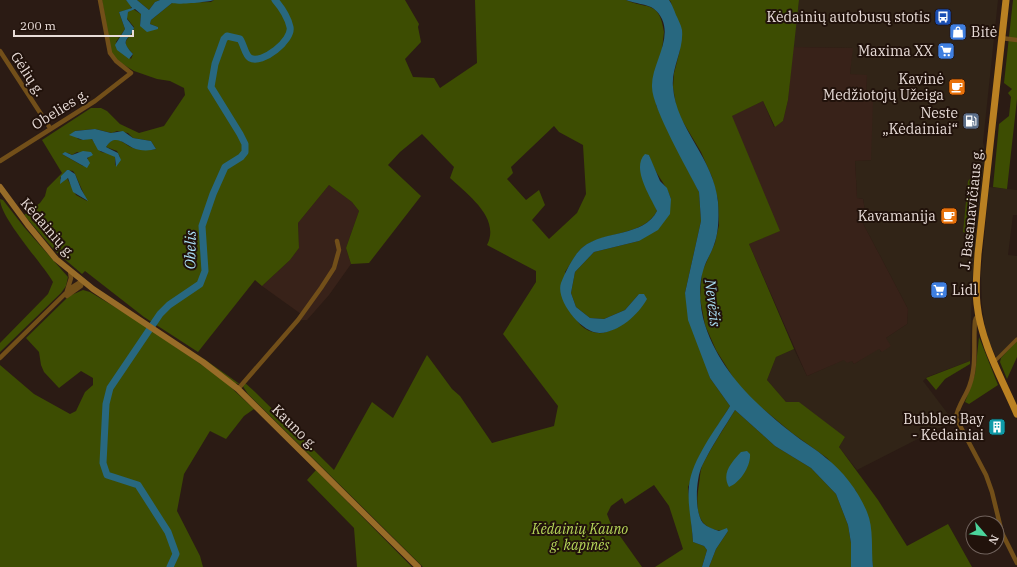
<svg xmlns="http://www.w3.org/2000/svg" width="1017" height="567" font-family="'IBM Plex Serif',serif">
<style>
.commercial{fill:#312417}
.built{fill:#382219}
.green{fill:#3d4d02;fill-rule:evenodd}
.water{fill:#286880}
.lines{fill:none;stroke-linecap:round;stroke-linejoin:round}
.river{stroke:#286880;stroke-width:7}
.pedestrian{stroke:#724f19;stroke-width:3.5}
.minor{stroke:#724f19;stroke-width:4.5}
.secondary{stroke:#986c28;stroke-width:6}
.primary{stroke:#ba8122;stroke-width:7}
.labels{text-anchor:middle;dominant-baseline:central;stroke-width:4;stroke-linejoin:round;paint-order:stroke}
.poi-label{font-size:14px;fill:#e8dcd8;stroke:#21120b;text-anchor:end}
.street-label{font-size:14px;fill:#e8dcd8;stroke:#21120b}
.park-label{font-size:14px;font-style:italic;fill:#b5d559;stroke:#21120b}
.water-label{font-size:15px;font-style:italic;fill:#ace0f7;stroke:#21120b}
</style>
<rect width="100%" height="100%" fill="#2b1b14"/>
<path class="commercial" d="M799 0H998L983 142 985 152 972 285 970 361 927 377 923 381 951 418V422L857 470 839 447 845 437 786 402 767 380 776 357 794 349 807 376 845 359 852 361 854 364 879 348 881 352 886 338 907 324 908 309 858 214 865 211 863 199 857 198 855 161 871 160 866 100 867 76 850 74 852 48 793 47Z
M989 187 1017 190V215H1013L1008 255 1017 256V340L1001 358 996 357 989 342 985 327 982 305 981 274Z"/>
<path class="built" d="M793 47 853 48 850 74 867 75 866 100 873 102 871 160 855 161 857 198 863 199 865 211 858 214 908 309 907 324 886 338 891 346 882 352 879 349 854 364 852 361 847 363 844 360 807 376 749 244 779 231 731 116 763 101 774 127 783 121 788 100Z
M329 185 352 202 359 211 346 248 351 264 329 295 307 320H298L301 314 262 286 290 260 299 248 298 223Z"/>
<path class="green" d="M102 0H126L132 6 130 9 119 12 125 29 116 42 131 59 133 54 126 46V41L133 31 134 27 126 17 128 12 133 9 141 14 140 26 158 27 150 24 151 20 172 3 211 2 214 0H405L419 24 418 27 421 42 405 59 413 77 434 78 440 88 477 63 475 0H626C649 10 659 0 664 32L656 105 699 192 701 221 685 293 710 378 730 406 710 438 688 487 693 542 704 546 707 550 702 567H655L683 549 669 506 654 485 625 504 622 498 611 506 607 514 610 522 642 567H423L248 394 242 385 235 383 197 354 241 385 244 382 254 391 334 470 372 402 393 418 427 355 452 389 460 396 492 443 554 426 558 406 503 334 536 282V271L487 245C501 218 467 194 450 178L454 167 422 134 400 152 388 165 421 196 369 263 351 264 346 248 359 211 352 202 329 185 298 223 299 248 290 260 262 286 255 280 198 352 144 317 85 271 82 274 55 251 24 215 40 203 45 196 47 188 62 173 42 140 91 108H101L107 111 120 124 139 133 164 126 185 95 184 88 170 81 157 79 134 71 119 62 111 53ZM554 126 559 132 583 145 586 194 577 213 549 239 532 220 545 205 539 190 526 200 507 179 513 173 511 167ZM95 129 112 133 117 131 128 133 133 138 151 141 156 149C150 151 139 150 133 148 124 145 115 131 106 147L117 151 120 157 115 166V157L112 154 101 152 91 138 83 140 78 139 74 131ZM77 152 89 156 87 160 89 162 83 166 62 154 68 153 72 155ZM649 155C653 172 666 183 671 199L639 241 594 252 575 272 571 293 576 307 590 318 604 319 625 310 639 294 619 327C613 329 604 334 598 333 569 330 569 295 565 272 570 265 576 253 583 247 605 231 644 236 657 211L649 193ZM67 170 73 171 75 174 87 201 76 195 67 178 62 182 60 178Z
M137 0H160L155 2 149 10Z
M669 0H799L788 100 783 121 775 127 763 101 732 116 780 231 749 244 794 349 776 357 767 380 786 402H799L845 437 839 447 878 500 907 546 948 524 972 567H873L871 552 856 491 827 458 792 433 756 403 736 382 716 350 705 325 700 298 702 272 715 243 719 225 718 200 712 177 701 152 677 112 673 87 674 73 680 50 671 2Z
M1013 0H1017V99L1007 189 993 187 999 124 1009 116 1011 97 1008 93 1012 89 1004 83Z
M970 179 979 182 974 233 971 235 963 232 968 181Z
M0 199 3 200 24 227 68 277 66 286 61 293 0 352V343L48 294 53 282C42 263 0 218 0 199Z
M83 290 90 292 140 322 222 379 254 409 244 416 226 439 210 431 184 474 177 511 200 556 203 567H0V365L34 394 70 414 76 411 85 392 93 385V378L81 371 59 388 44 372 41 365 39 352 26 338 69 296Z
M979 337 998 385 969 404 965 402 975 374Z
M1017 340V357L1007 379 1000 362 1001 358Z
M970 361V364L945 379 936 390 926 378Z
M735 410 775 446 811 468 836 494 848 525 851 543V567H709L716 549 728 531C696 532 695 509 699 484 700 478 700 471 702 466 711 447 724 429 735 410Z
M316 470 412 567H357L354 528 307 480Z"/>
<path class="water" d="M126 0H137L149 10 155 2 160 0H214C210 2 176 5 172 3L151 20 150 24 158 27V29L147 32 140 26 141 14 135 9 128 12 127 19 134 28C130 41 118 38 133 54L129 59 117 50 115 45 125 29 119 12 132 8Z
M626 0H669C672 4 674 10 676 15 678 19 681 25 682 30 684 50 671 68 673 87 676 129 714 158 718 202 719 218 719 235 712 250 709 257 705 263 703 271 698 287 700 309 705 325 720 371 755 404 792 433 803 442 816 449 826 458 843 471 859 492 867 512 874 528 871 550 873 567H851V543L848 525 836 494 811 468 775 446 735 410C724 428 711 447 702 466 696 478 694 512 703 523 707 527 713 529 719 531L727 528 728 531 716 549 709 567H702L707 550 704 546 693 542C692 523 687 504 689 486 692 459 716 429 730 406L710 378 688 320 685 293 701 221 699 192C688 170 652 108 652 87 651 65 672 41 662 19 654 2 641 6 626 0Z
M95 129 111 133 123 131 133 138 151 141 156 149C150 151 139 151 133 148 124 144 115 133 106 147L118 153 121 160 116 167 115 157 98 150 92 139 83 140 69 135 75 131Z
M83 151 91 152 93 155 87 158 90 163 87 168 62 154 65 152 72 155Z
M645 154 649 155 660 181 667 188 671 199 670 214 658 230 639 241 594 252 575 272 571 293 576 307 590 318 604 319 625 310 639 294H644L647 299C638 315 619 332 600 333 582 334 555 300 561 283 565 273 574 254 583 247 604 230 644 237 657 211 650 196 631 168 645 154Z
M67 170H69L75 174 81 189 88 201 73 192 68 178 60 184 61 176Z
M747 451 750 454C751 466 740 483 729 487 721 473 732 462 741 452Z"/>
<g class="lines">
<path class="river" d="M170 567 176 554 168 532 138 485 107 475 103 463 106 404 110 388 160 314 169 305 200 284 205 271 202 226 213 194 225 167 241 157 245 152V144L240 134 211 87 215 64 224 39 227 36 240 39C244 45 245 55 250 58 262 65 293 40 290 27 288 18 281 7 275 0"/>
<path class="pedestrian" d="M994 362 1017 339"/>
<path class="minor" d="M1001 38 1017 40
M0 51 50 128
M0 161 95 101 131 73 116 61 110 53 100 0
M67 291 71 278 70 271
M67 296 81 286 82 281
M979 316 976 318 975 321C973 341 977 364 970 384 967 395 957 406 956 418L986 475 992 492 1002 533 1017 563
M0 358 71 288 82 281
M238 389 298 320 321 288 334 268 339 250 337 241"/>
<path class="secondary" d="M0 187 28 225 56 259 93 289 203 362 238 389 418 567"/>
<path class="primary" d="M1006 0 978 254C977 271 975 288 977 304 981 343 1002 379 1017 414"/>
</g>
<defs>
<symbol id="bus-square" viewBox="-11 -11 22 22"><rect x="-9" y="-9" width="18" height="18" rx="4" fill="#1a4fb4" stroke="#21120b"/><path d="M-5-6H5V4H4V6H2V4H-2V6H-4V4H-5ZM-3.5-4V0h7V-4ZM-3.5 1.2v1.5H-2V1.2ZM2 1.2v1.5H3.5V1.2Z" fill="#fff"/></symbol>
<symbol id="shop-square" viewBox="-11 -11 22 22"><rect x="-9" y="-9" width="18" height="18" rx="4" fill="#3f7fe0" stroke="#21120b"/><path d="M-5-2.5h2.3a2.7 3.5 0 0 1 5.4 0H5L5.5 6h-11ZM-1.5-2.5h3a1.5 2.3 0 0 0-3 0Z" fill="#fff"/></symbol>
<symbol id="supermarket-square" viewBox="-11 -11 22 22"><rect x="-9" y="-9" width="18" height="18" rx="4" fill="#3f7fe0" stroke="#21120b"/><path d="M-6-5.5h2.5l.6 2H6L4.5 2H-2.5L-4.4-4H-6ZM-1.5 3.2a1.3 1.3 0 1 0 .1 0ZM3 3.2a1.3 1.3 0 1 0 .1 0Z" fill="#fff"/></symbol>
<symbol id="cafe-square" viewBox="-11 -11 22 22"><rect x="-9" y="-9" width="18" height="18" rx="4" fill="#e8710a" stroke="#21120b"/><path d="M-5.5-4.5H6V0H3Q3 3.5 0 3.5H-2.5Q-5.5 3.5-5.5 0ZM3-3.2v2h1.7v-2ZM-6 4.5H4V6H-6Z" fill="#fff"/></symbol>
<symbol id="fuel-square" viewBox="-11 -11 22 22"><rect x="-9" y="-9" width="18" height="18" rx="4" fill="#5c6f8a" stroke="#21120b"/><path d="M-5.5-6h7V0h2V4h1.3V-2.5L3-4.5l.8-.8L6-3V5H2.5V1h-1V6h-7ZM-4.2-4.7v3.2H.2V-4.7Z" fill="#fff"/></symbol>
<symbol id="building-square" viewBox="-11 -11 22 22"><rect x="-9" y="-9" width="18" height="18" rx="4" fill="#0f9aa8" stroke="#21120b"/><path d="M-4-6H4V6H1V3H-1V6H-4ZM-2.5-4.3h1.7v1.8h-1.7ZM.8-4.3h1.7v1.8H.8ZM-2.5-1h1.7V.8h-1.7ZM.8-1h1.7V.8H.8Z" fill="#fff"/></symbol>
</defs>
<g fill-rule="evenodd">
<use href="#bus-square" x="933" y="7" width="20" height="20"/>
<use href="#shop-square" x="948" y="22" width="20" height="20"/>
<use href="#supermarket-square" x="936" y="41" width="20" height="20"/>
<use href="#cafe-square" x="947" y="77" width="20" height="20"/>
<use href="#fuel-square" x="961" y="111" width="20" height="20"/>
<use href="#cafe-square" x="939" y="206" width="20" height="20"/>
<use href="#supermarket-square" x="929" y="280" width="20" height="20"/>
<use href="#building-square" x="987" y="417" width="20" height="20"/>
</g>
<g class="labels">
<g class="poi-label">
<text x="930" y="17">Kėdainių autobusų stotis</text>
<text x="971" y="32" text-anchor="start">Bitė</text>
<text x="933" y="51">Maxima XX</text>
<text x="944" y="79">Kavinė<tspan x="944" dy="16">Medžiotojų Užeiga</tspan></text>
<text x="958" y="113">Neste<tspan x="958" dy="16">„Kėdainiai“</tspan></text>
<text x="936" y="216">Kavamanija</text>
<text x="952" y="290" text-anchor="start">Lidl</text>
<text x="984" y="419">Bubbles Bay<tspan x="984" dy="16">- Kėdainiai</tspan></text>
</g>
<g class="street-label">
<text transform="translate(28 74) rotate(57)">Gėlių g.</text>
<text transform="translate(60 109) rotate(-32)">Obelies g.</text>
<text transform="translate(971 209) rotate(-84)">J. Basanavičiaus g.</text>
<text transform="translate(48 228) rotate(49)">Kėdainių g.</text>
<text transform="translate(295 427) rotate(45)">Kauno g.</text>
</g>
<g class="park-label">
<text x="580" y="529">Kėdainių Kauno<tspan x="580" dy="16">g. kapinės</tspan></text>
</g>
<g class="water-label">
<text transform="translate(190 250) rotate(-89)">Obelis</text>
<text transform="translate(713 303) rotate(83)">Nevėžis</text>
</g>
</g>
<g transform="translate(985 535) rotate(118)"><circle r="19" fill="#21120b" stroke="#71635d"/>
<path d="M0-3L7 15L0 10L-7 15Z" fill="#4bd49b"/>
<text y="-6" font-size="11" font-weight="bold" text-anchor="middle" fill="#e8dcd8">N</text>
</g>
<path d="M14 30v6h119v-6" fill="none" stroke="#e8dcd8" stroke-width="2"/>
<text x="20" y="30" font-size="12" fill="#e8dcd8" stroke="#21120b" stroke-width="3" paint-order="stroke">200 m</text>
</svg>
